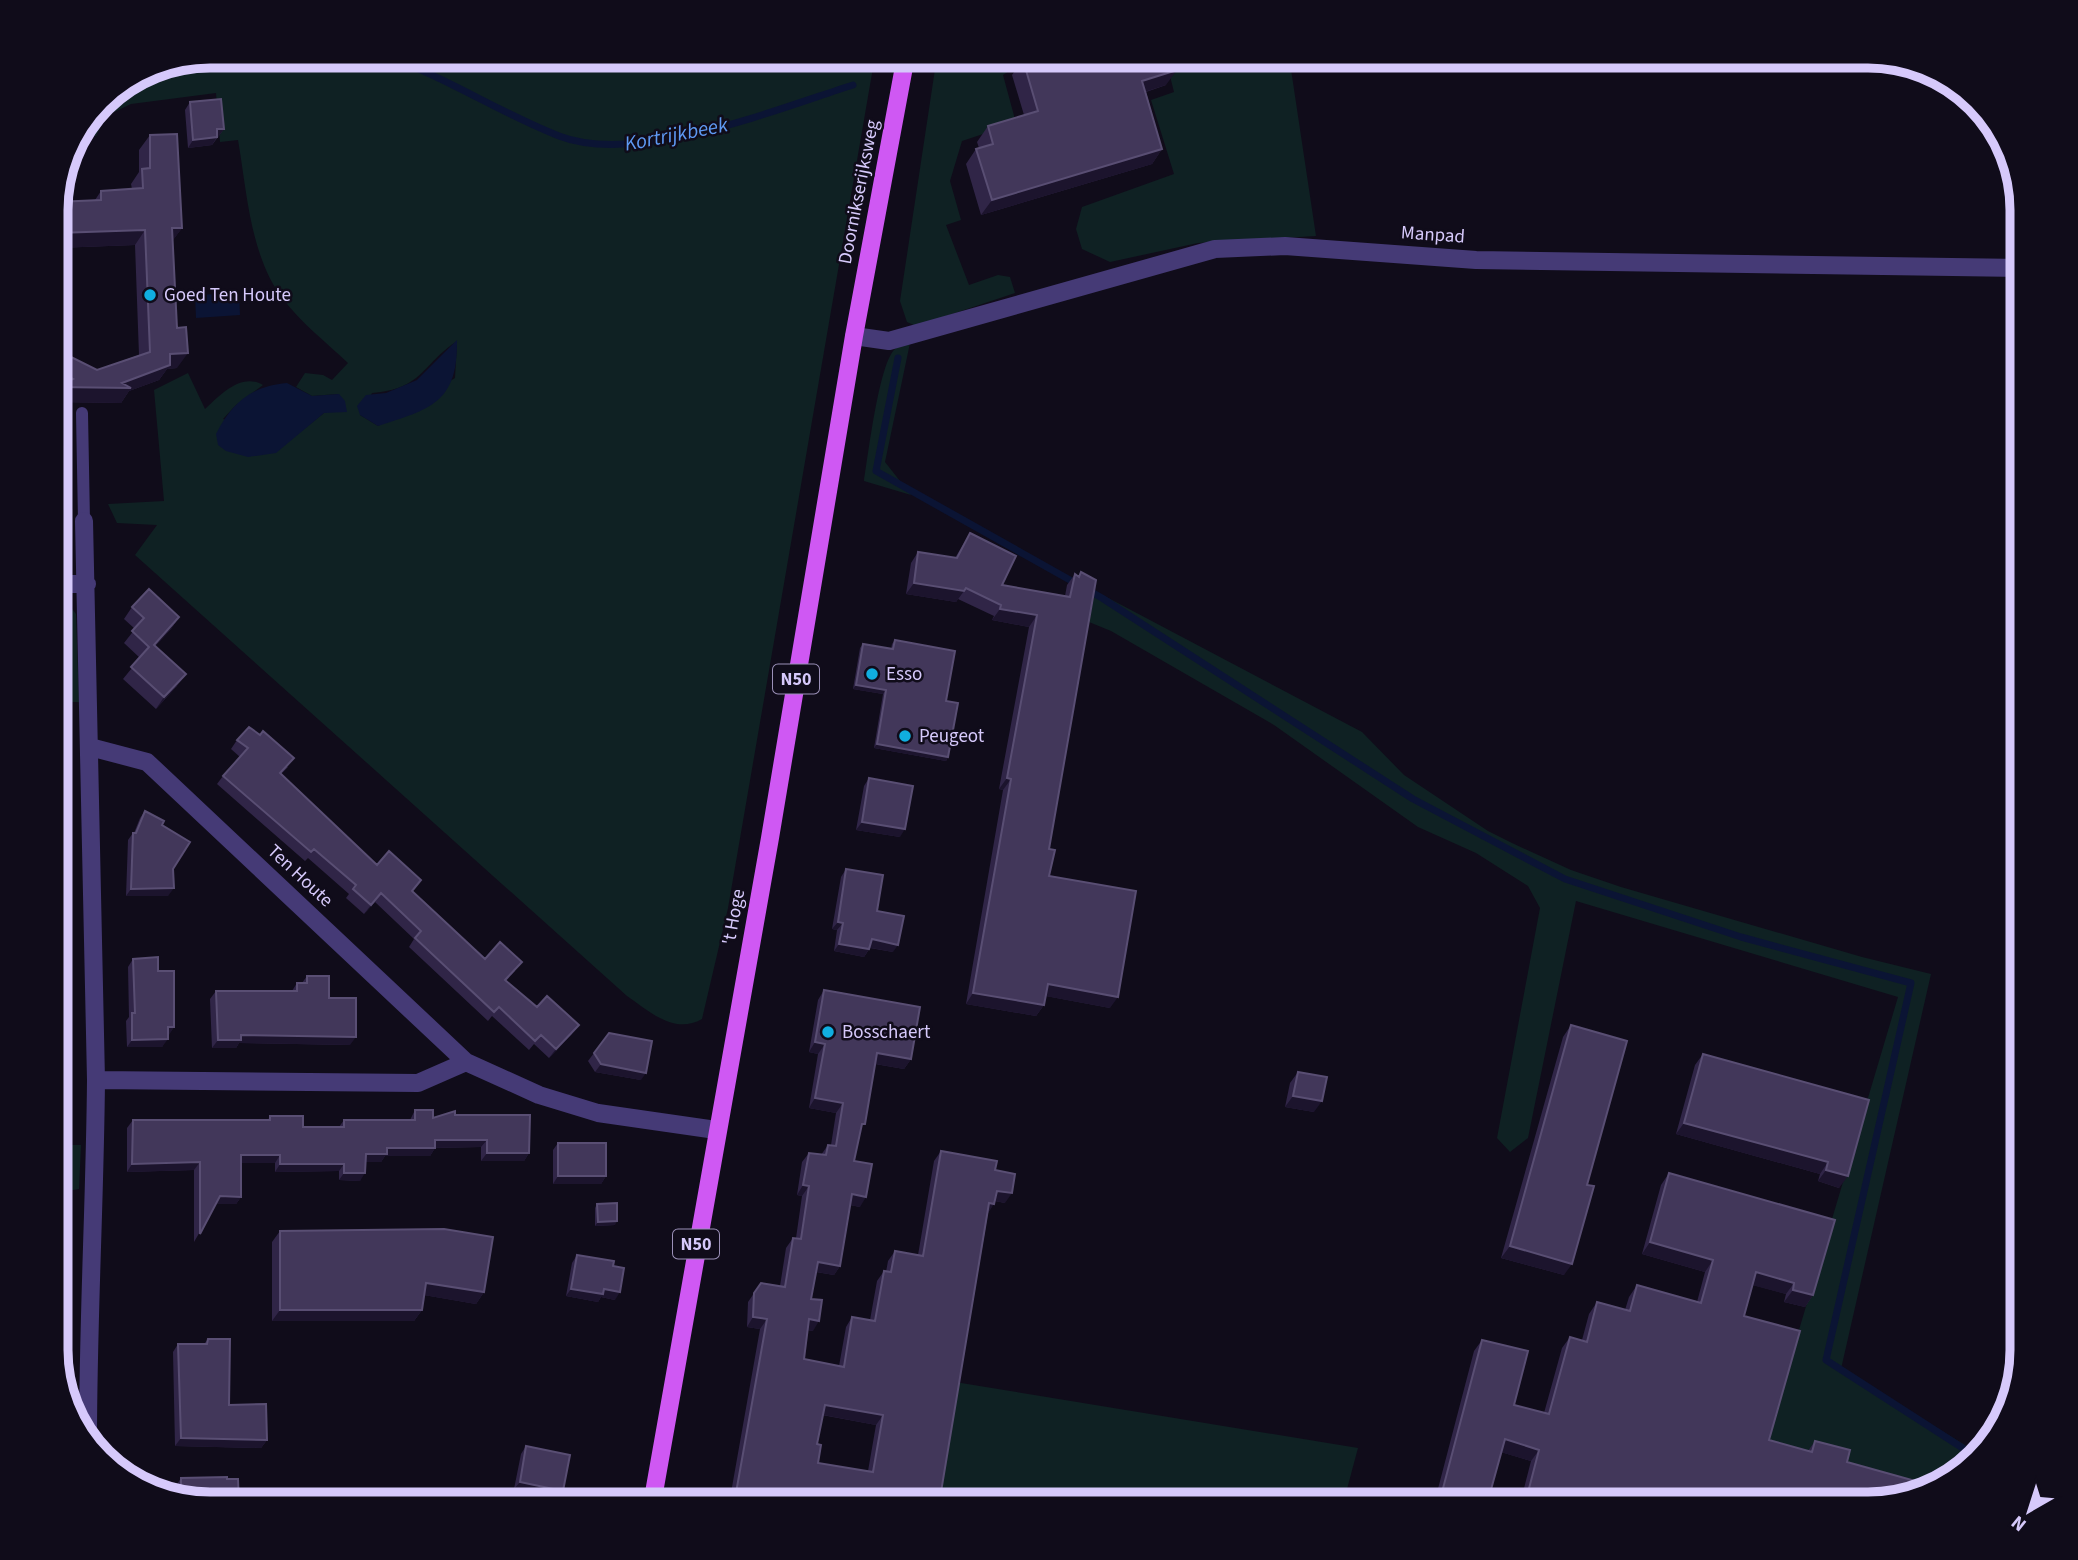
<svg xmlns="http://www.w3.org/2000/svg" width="2078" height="1560" font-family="'Source Sans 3',sans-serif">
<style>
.green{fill:#0f2123;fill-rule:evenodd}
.water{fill:#0b1434}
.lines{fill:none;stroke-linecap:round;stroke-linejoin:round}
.stream{stroke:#0b1434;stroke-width:7}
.service{stroke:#453a76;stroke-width:12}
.minor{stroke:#453a76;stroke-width:18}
.primary{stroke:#cf58f3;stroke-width:18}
.wall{fill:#302547;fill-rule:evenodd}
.shaded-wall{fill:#1c142d}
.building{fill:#42375a;stroke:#594e73;stroke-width:2;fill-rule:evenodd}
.poi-dot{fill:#10aee0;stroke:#100c1a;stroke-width:2.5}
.labels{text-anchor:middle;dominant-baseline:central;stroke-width:5;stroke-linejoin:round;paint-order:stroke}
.shield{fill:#100c1a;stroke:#9b90b8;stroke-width:2}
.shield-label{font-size:18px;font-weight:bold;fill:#d6c9fb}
.street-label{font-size:19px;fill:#d6c9fb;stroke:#100c1a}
.poi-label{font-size:19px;fill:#d6c9fb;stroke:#100c1a;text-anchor:start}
.water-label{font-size:21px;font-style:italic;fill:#5e99f3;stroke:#100c1a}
.rim{fill:none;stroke:#d6c9fb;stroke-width:9}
</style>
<rect width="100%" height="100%" fill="#100c1a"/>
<path class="green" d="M211 56H875L728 908 702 1019C674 1035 649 1011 627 996L135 555 157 525 117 523 108 504 164 501 154 390 188 373 205 409C220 395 241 372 263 385L236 405 223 419 294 437 324 413 339 394 312 396 296 387 305 373 323 375 332 380 348 363C326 342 302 324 283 299 250 256 247 192 238 140L220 142 216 93 131 104 106 116 96 136 77 135 108 95 152 68ZM457 341 455 378 378 426 360 415 372 393C423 389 421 365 457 341Z
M937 56H1032L1003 75 1016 123 962 141 950 181 961 220 946 225 969 285 998 275 1010 277 1015 293 916 326 907 322 900 301Z
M1165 56H1289L1316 236 1198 243 1110 262 1082 249 1076 229 1082 207 1174 174 1151 100 1174 92Z
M910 343 885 462 911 495 864 481C868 457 879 363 895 349 898 346 906 345 910 343Z
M1095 591 1362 732 1404 775 1488 831 1512 843 1571 870 1621 887 1862 957 1931 974 1841 1369 1978 1453 1935 1488 1841 1473 1844 1459 1807 1450 1803 1462 1763 1451 1898 997 1576 901 1528 1138 1510 1152 1497 1138 1540 908 1528 886 1476 853 1418 827 1274 725 1111 631 1089 622Z
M56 602H67L76 614 79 702H56Z
M56 1145H81L79 1189 56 1193Z
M955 1382 1358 1448 1343 1504H936Z"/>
<path class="water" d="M239 293 240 315 196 318 195 295Z
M457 340C458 403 431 409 378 426L360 415 357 406 366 395 386 393 417 380Z
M287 383 312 396 339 394 345 401 347 412 324 413 276 453 248 457 226 451 218 445 216 434C232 402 252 386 287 383Z"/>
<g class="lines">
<path class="stream" d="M386 56C446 77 500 113 559 136 636 166 777 109 853 85
M898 358 876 471 1102 598 1413 799 1565 879 1741 937 1911 983 1826 1360 1975 1456"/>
<path class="service" d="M82 413 84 521"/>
<path class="minor" d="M854 336 889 341 1215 249 1285 246 1476 260 2022 268
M84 521 96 1080C95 1199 88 1319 88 1438
M56 584H87
M90 747 147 762 466 1062 539 1095 598 1113 716 1130
M96 1080 418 1083 466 1062"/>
<path class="primary" d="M652 1504 770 838 854 336 906 56"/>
</g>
<path class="wall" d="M1023 60 1166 85 1146 92 1162 149 1152 164 981 215 966 164 976 149 979 148 977 142 988 126 1024 115 1012 75Z
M190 102 224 129 212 145 188 148 185 110Z
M150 135 182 228 172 241 177 368 167 369 159 380 129 391 121 403 56 402V202L95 200 101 191 132 189 131 184 139 172V150ZM135 245 139 355 97 370 61 352 57 248Z
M970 533 1002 585 1065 596 1067 585 1075 574 1078 576 1081 572 1049 849V876L1110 1008 1046 996 1044 1005 1036 1016 966 1004 1003 790 999 789 1029 627 992 620 994 616 958 599 956 602 906 594 911 563 918 552 955 558Z
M132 607 179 617 171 629 155 646 177 686 156 709 123 679 140 658 124 643 135 629 124 619Z
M895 640 946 701 948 757 946 761 874 748 883 694 853 689 860 648 863 644 891 649 892 644Z
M237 740 288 767 281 774 377 865 413 892 485 959 515 971 506 981 537 1007 572 1034 549 1058 534 1044 529 1050 492 1016 488 1021 409 947 414 939 375 902 364 914 346 898 349 894 308 858 305 861 217 784 223 776 240 757 231 749Z
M869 778 900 837 856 830 864 786Z
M145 811 162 825 173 869 168 896H126L128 840 133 833H134L140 818Z
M846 869 877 911 893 952 870 948 864 957 834 951 837 930 832 929 841 877Z
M133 959 158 971 174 1027 168 1035 162 1047H127L126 1021 129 1017 128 967Z
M307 976 329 998 350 1045 239 1043 236 1048H212L210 999 216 991H292L297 983H302Z
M824 990 911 1059 904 1069 875 1064 854 1161 860 1207 850 1205 840 1266 834 1275 816 1272 811 1299 813 1331 807 1330 804 1359 839 1366 846 1327 852 1317 870 1320 877 1281 884 1271 886 1272 888 1261 895 1251 918 1255 934 1161 941 1151 995 1170 1005 1203 995 1201 988 1213 939 1504H729L760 1329 747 1327 748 1302 761 1283 780 1286 786 1248 793 1238H796L802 1196 797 1195 802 1162 809 1153 821 1155 828 1145H831L836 1113 809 1108 818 1054 809 1052 818 1000ZM822 1415 876 1425 868 1471 818 1463 817 1444Z
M1571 1025 1587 1185 1564 1275 1501 1258 1563 1037Z
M594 1053 641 1080 595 1072 588 1061Z
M1703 1054 1869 1100 1839 1188 1818 1181 1820 1174 1676 1134 1695 1065Z
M1298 1072 1314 1112 1285 1107 1290 1083Z
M415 1110 433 1118 455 1115 529 1153 524 1161H481V1147L435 1148 430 1156H385L381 1162H366L360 1181 339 1180V1171L275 1172V1163H241V1197L236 1204H216L194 1242V1170L127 1172V1128L133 1120H268L270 1116 303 1127H339L344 1120H410Z
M558 1143 606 1176 601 1184H553V1150Z
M1669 1173 1813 1295 1805 1307 1784 1302 1786 1294 1753 1285 1744 1316 1769 1440 1808 1451 1815 1441 1847 1462 1867 1504H1520L1531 1461 1501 1452 1487 1504H1434L1474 1351 1482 1340 1514 1405 1544 1413 1562 1348 1570 1337 1582 1340 1589 1314 1597 1302 1625 1310 1629 1297 1637 1285 1697 1302 1705 1272 1642 1254 1661 1185Z
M597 1204 615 1225 595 1226V1208Z
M280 1231 484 1292 476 1304 424 1295 422 1310 414 1321H272V1242Z
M577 1255 613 1266 615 1300 601 1297 598 1302 566 1296 572 1263Z
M208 1339 229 1405 267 1440 261 1448 175 1446 173 1352 178 1344H204Z
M526 1446 557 1499 514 1489 521 1454Z
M181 1478 227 1479 210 1504 176 1492V1486Z"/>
<path class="shaded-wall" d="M1177 70 1166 85 1132 96 1142 81Z
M217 129H224L218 137H211Z
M217 137 212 145 188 148 193 140Z
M1162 149 1152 164 981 215 992 200Z
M172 228H182L171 243Z
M145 230 135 245 56 248 57 233Z
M188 353 177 368 167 369 159 380 129 391 121 403 56 402V387L122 383 170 354Z
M914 583 964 591 956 602 906 594Z
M1000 609 1037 615 1029 627 992 620Z
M179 617 171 629 146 657 154 645Z
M186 674 177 686 156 709 164 697Z
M856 685 886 690 883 694 853 689Z
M877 744 948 757 946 761 874 748Z
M1007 778 1011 779 1003 790 999 789Z
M862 822 905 829 900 837 856 830Z
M174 888 168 896H126L131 889Z
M381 893 375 902 364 914 371 905Z
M838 922 843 923 837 930 832 929Z
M872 939 898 945 893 952 866 947Z
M839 944 869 949 864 957 834 951Z
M1048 984 1118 997 1110 1008 1040 995Z
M973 993 1044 1005 1036 1016 966 1004Z
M579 1025 572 1034 549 1058 556 1049Z
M168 1027H174L169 1035 162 1034Z
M241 1035 356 1037 350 1045 239 1043 236 1048H212L218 1040Z
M168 1039 162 1047H127L132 1040Z
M815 1042 825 1044 818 1054 809 1052Z
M877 1053 911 1059 904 1069 870 1063Z
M601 1064 646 1073 641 1080 595 1072Z
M1293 1096 1322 1101 1314 1112 1285 1107Z
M815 1098 843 1103 836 1113 809 1108Z
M1684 1123 1828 1162 1820 1174 1676 1134Z
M435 1140H487L481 1147 430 1148Z
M387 1148H435L430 1156H385L381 1162H361L366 1154Z
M487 1153H529L524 1161H481Z
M241 1155H280L275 1163H235Z
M200 1162 194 1170 127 1172 132 1164Z
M280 1164H344L339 1171 275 1172Z
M1826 1170 1848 1176 1839 1188 1818 1181Z
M344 1173H365L360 1181 339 1180Z
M558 1176H606L601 1184H553Z
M803 1185 809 1186 802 1196 797 1195Z
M997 1191 1012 1193 1005 1203 990 1200Z
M852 1194 866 1197 860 1207 845 1204Z
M220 1196 241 1197 236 1204H215Z
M989 1203 994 1204 988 1213Z
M617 1221 615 1225 595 1226 598 1222Z
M1650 1242 1713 1260 1705 1272 1642 1254Z
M1510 1246 1572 1264 1564 1275 1501 1258Z
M818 1262 840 1266 834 1275 811 1271Z
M1756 1272 1794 1283 1786 1294 1748 1284Z
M426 1283 484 1292 476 1304 418 1294Z
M571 1289H604L620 1292 615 1300 601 1297 598 1302 566 1296Z
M1793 1290 1813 1295 1805 1307 1784 1302Z
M280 1310H422L414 1321H272Z
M753 1317 767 1319 760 1329 747 1327Z
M809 1319 819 1321 813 1331 802 1329Z
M825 1405 883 1415 876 1425 818 1414Z
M181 1438 267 1440 261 1448 175 1446Z
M1505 1439 1539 1450 1531 1461 1497 1451Z
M520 1482 563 1491 557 1499 514 1489Z
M1441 1496 1447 1498 1442 1504H1436Z"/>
<path class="building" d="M1036 56H1173L1177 70 1142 81 1162 149 992 200 976 149 993 144 988 126 1038 111 1023 60Z
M221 99 224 129H217V137L193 140 190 102Z
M177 134 182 228H172L177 328 186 327 188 353 170 354V365L122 383 131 388 56 387 73 379 56 370V202L101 200V191L143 188 142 169 150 168V135ZM145 230 150 352 97 370 61 352 57 233Z
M970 533 1016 556 1002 585 1070 597 1075 574 1079 577 1081 572 1096 580 1049 849 1055 850 1049 876 1136 891 1118 997 1048 984 1044 1005 973 993 1011 779 1007 778 1037 615 1000 609 1001 605 966 588 964 591 914 583 918 552 957 558Z
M149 589 179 617 154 645 186 674 164 697 131 667 149 647 132 631 144 618 132 607Z
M895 640 955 651 946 701 958 703 948 757 877 744 886 690 856 685 863 644 893 649Z
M249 727 260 735 263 731 294 758 280 773 377 865 389 851 421 880 412 891 485 959 500 942 522 962 505 980 537 1007 547 996 579 1025 556 1049 541 1035 535 1041 499 1007 494 1012 415 938 421 931 381 893 371 905 353 889 356 885 314 849 311 852 223 776 248 748 237 740Z
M869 778 913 786 905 829 862 822Z
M145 811 164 821 162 825 190 842 173 869 174 888 131 889 133 833H136Z
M846 869 883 875 877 911 904 916 898 945 872 939 869 949 839 944 843 923 838 922Z
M158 957V971H174V1027H168V1039L132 1040V1013H135L133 959Z
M307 976H329V998H356V1037L241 1035V1040H218L216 991H297V983H307Z
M824 990 920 1007 911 1059 877 1053 865 1124H862L854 1161 872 1164 866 1197 852 1194 840 1266 818 1262 811 1299 822 1300 819 1321 809 1319 804 1359 844 1367 852 1317 875 1321 884 1271 891 1272 895 1251 923 1256 941 1151 997 1161 995 1170 1015 1174 1012 1193 997 1191 994 1204 989 1203 939 1504H734L767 1319 753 1317 754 1293 761 1283 785 1287 793 1238 801 1239 809 1186 803 1185 809 1153 826 1155 828 1145 836 1146 843 1103 815 1098 825 1044 815 1042ZM825 1405 883 1415 873 1472 818 1463 821 1445 817 1444Z
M1571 1025 1627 1041 1587 1185 1594 1186 1572 1264 1510 1246Z
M609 1033 652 1041 646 1073 601 1064 594 1053Z
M1703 1054 1869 1100 1848 1176 1826 1170 1828 1162 1684 1123Z
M1298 1072 1327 1077 1322 1101 1293 1096Z
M415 1110H433V1118L455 1111V1115H530L529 1153H487V1140H435V1148H387V1154H366L365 1173H344V1164H280V1155H241V1197L220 1196 200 1234V1162L132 1164 133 1120H270V1116H303V1127H344V1120H415Z
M558 1143H606V1176H558Z
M1669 1173 1835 1220 1813 1295 1793 1290 1794 1283 1756 1272 1744 1316 1800 1331 1769 1440 1812 1452 1815 1441 1850 1450 1847 1462 1937 1487 1935 1488 1867 1504H1525L1539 1450 1505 1439 1487 1504H1445L1447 1498 1441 1496 1482 1340 1528 1351 1514 1405 1549 1414 1570 1337 1587 1342 1597 1302 1630 1311 1637 1285 1701 1303 1713 1260 1650 1242Z
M617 1203V1221L598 1222 597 1204Z
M444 1229 493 1237 484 1292 426 1283 422 1310H280V1231Z
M577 1255 614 1261 613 1266 624 1268 620 1292 604 1289 603 1294 571 1289Z
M208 1339H230L229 1405 266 1404 267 1440 181 1438 178 1344H207Z
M526 1446 570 1455 563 1491 520 1482Z
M227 1477V1479H238L239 1504H210L181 1494V1478Z"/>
<g class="poi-dot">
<circle cx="150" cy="295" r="7"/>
<circle cx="872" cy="674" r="7"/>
<circle cx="905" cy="736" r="7"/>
<circle cx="828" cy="1032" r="7"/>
</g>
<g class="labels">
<g class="shield">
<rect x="773" y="664.5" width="46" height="29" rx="5"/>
<rect x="673" y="1229.5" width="46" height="29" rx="5"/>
</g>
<g class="shield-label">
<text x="796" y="679">N50</text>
<text x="696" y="1244">N50</text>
</g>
<g class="street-label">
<text transform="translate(859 192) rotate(-79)">Doornikserijksweg</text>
<text transform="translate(1433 235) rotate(4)">Manpad</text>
<text transform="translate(300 876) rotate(43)">Ten Houte</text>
<text transform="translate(734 917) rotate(-80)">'t Hoge</text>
</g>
<g class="poi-label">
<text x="164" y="295">Goed Ten Houte</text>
<text x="886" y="674">Esso</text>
<text x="919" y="736">Peugeot</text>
<text x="842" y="1032">Bosschaert</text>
</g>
<g class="water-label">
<text transform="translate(676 134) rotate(-11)">Kortrijkbeek</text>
</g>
</g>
<path d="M0 0H2078V1560H0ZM210 68H1868A142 142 0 0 1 2010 210V1350A142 142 0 0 1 1868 1492H210A142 142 0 0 1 68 1350V210A142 142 0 0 1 210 68Z" fill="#100c1a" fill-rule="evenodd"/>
<path class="rim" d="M210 68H1868A142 142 0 0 1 2010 210V1350A142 142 0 0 1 1868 1492H210A142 142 0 0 1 68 1350V210A142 142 0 0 1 210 68Z"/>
<g transform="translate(2029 1511) rotate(219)" stroke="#100c1a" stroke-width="5" paint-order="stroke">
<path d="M0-5L12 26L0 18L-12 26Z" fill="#d6c9fb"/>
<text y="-10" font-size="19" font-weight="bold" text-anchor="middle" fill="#d6c9fb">N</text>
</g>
</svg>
